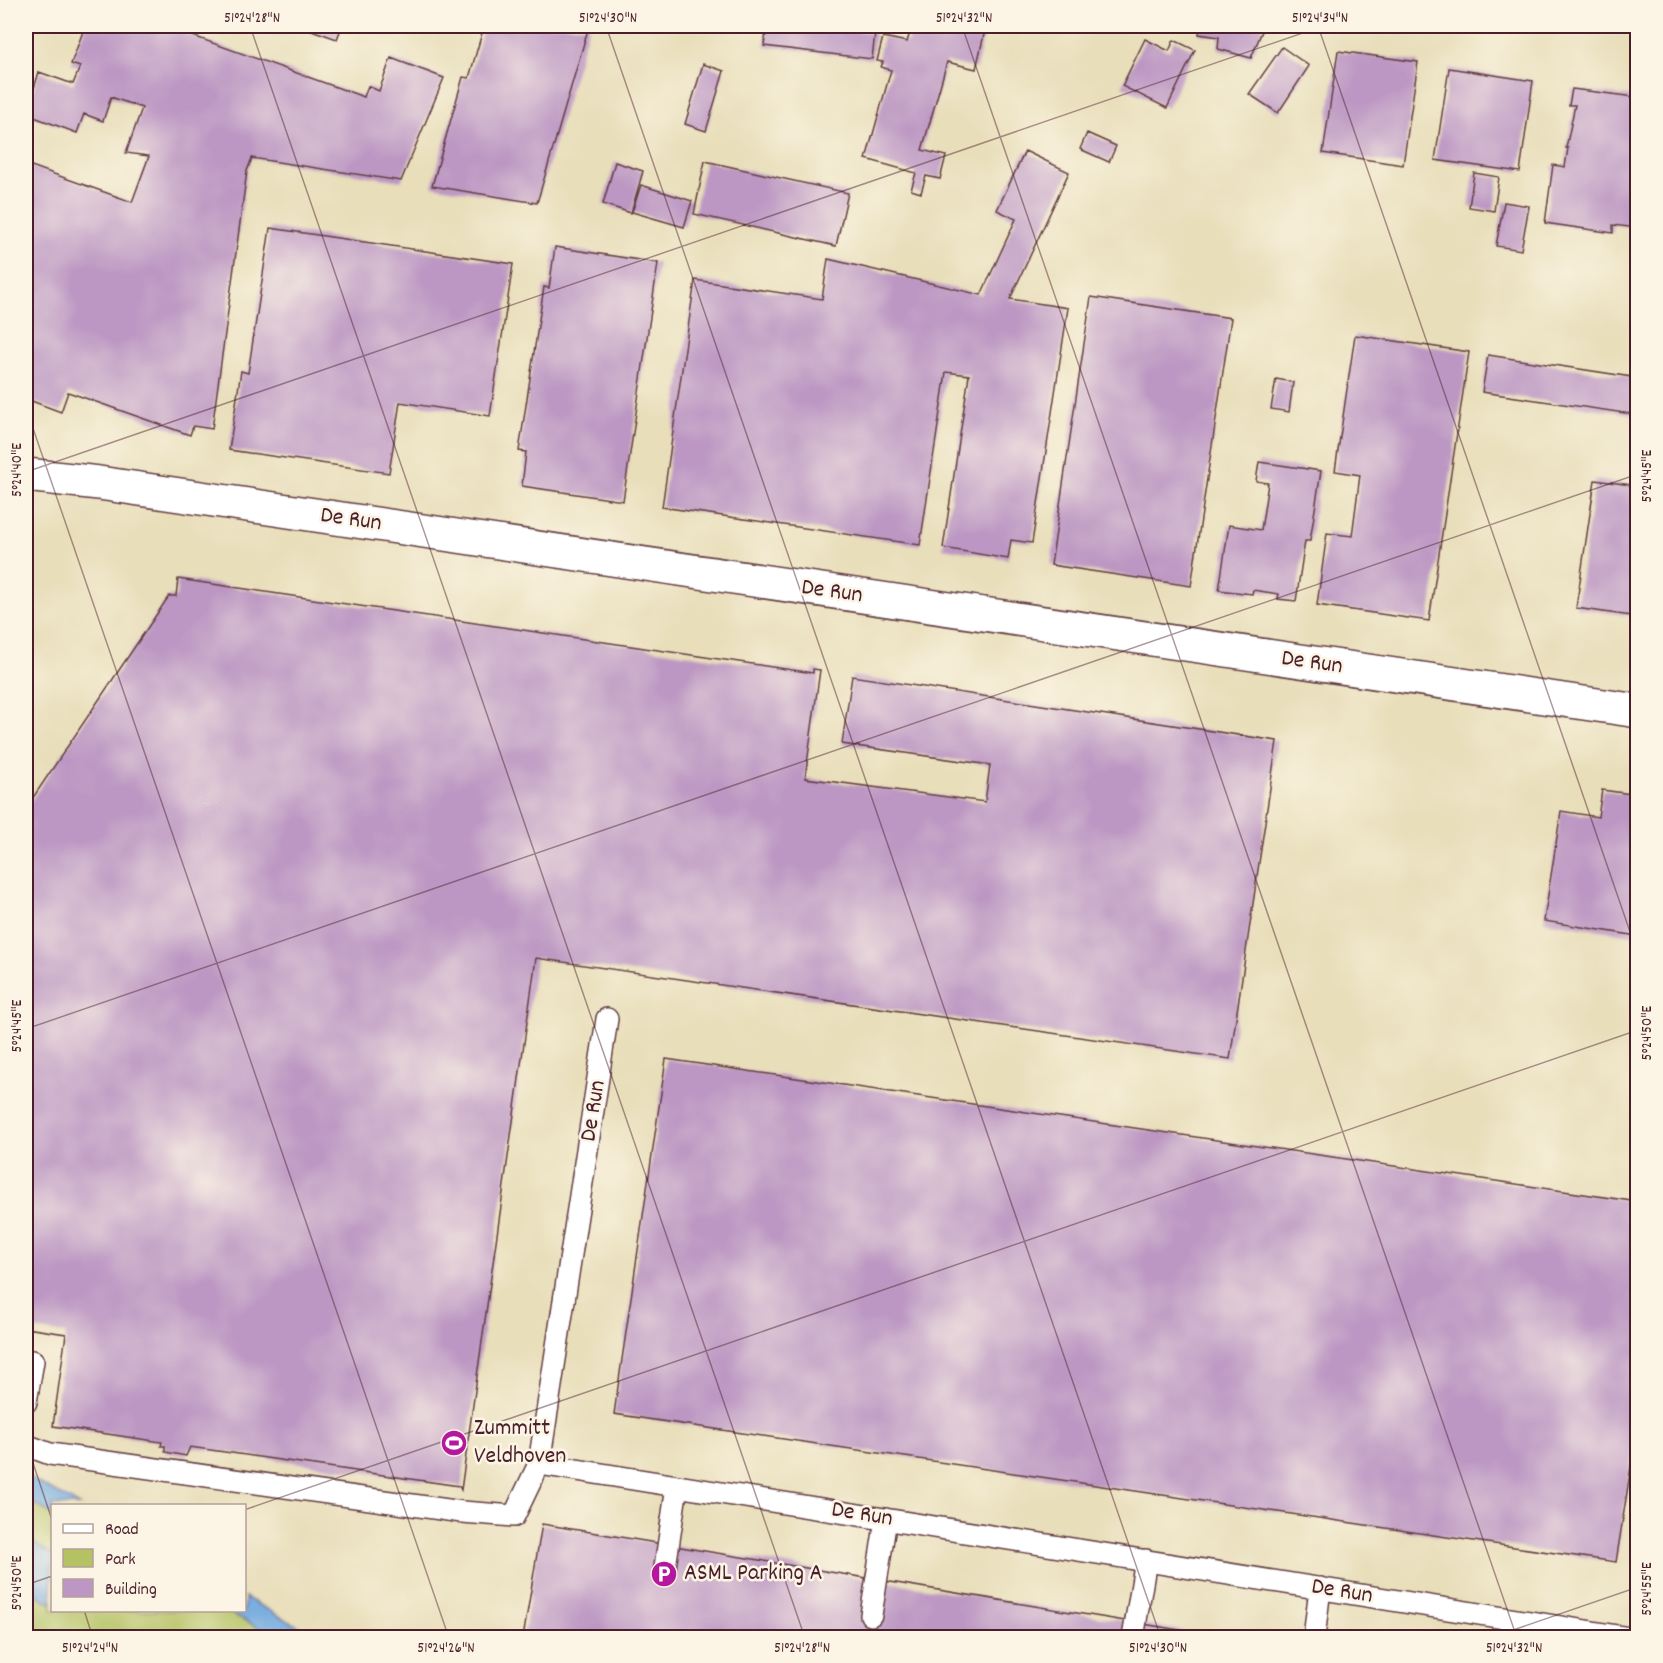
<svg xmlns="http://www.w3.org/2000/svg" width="1663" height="1663" font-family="Dekko,sans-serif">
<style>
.green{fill:#b4c264;stroke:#7f7048;stroke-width:1.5}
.water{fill:#70a8df;stroke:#5d6485;stroke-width:1.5}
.building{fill:#bc97c3}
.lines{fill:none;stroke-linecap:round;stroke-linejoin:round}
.service-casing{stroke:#623c40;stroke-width:24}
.minor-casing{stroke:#623c40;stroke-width:36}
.service{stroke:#fff;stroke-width:21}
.minor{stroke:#fff;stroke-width:33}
.ticks{fill:none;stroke:#4a1f2b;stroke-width:1.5;stroke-opacity:0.45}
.labels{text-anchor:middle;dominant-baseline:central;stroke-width:5;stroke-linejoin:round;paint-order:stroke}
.street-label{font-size:24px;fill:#4a1f2b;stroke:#fcf5e5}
.poi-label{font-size:24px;fill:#4a1f2b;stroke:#fcf5e5;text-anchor:start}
.neatline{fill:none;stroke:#4a1f2b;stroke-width:2}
.ticks-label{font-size:15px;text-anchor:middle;fill:#4a1f2b}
</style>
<rect width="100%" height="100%" fill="#fcf5e5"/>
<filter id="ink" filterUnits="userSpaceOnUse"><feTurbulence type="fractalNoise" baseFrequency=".0167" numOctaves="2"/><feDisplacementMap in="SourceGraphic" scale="12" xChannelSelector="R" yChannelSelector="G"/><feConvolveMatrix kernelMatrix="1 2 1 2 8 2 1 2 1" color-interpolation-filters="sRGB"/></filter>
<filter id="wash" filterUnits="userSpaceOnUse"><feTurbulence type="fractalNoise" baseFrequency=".008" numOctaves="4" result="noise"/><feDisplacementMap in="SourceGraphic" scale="24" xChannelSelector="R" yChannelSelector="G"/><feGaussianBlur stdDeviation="1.35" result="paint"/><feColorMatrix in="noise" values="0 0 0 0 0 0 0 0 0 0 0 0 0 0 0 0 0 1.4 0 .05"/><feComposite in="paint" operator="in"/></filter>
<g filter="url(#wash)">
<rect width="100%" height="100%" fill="#e8deba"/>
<path class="green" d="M26 1499 52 1514V1554L26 1539Z
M26 1588 52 1604V1610L227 1611 276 1637 26 1638Z"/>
<path class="water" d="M26 1476 79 1505 52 1506V1514L26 1499Z
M26 1539 52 1554V1604L26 1588Z
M245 1597 318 1637H276L227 1611 244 1610Z"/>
<g id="blocks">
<path class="building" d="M85 26H165L364 97 368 86 379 91 391 58 444 78 401 181 252 158 247 171 212 429 193 426 190 435 68 392 61 412 26 399V164L132 202 149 156 126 153 142 108 111 97 103 121 84 114 77 133 26 114 39 72 73 84 80 67 71 64Z
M300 26H342L337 39Z
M484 26H502L518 30 519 26H589L537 203 432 186 463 77 469 78Z
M767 26H818L875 33 872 59 764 46Z
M912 26H986L976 69 947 62 922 150 946 156 940 179 926 176 921 193 911 190 916 173 866 159 891 70 881 67 883 62 877 61 883 37 907 42Z
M1200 26H1264L1251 58 1218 49 1219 37 1199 34Z
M1145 39 1169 51 1174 40 1195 50 1167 108 1122 86Z
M1282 47 1309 66 1278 113 1249 94Z
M1338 51 1418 62 1403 165 1323 153Z
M703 64 724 71 706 131 685 124Z
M1449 68 1533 81 1520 172 1435 160Z
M1572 89 1635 97 1638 100V228L1613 225V233L1545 223 1553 165 1565 167 1568 148H1566L1575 105H1569Z
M1087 133 1116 146 1109 162 1080 149Z
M1025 151 1069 172 1010 299 1068 308 1032 543 1011 540 1008 559 943 548 969 375 946 372 920 545 662 507 695 280 822 299 828 259 981 295 1016 219 997 210Z
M705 161 848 193 836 246 694 214Z
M615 162 643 171 631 213 603 204Z
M1474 173 1499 177 1494 211 1469 207Z
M641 185 692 201 684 227 632 212Z
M1504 202 1529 206 1521 250 1496 246Z
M270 228 513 264 490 416 400 402 389 473 229 450 241 371 248 373Z
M555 247 658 263 623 501 522 486 526 452 519 451 544 287 549 288Z
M1091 297 1231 318 1191 586 1051 565Z
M1355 335 1469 352 1429 621 1317 605 1327 533 1352 536 1360 475 1335 471Z
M1488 355 1638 378V415L1482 392Z
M1276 379 1293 382 1289 412 1271 409Z
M1259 462 1321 471 1310 541H1305L1296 601 1278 599 1279 594 1253 590 1252 594 1219 590 1229 525 1261 530 1268 483 1256 481Z
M1595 480 1638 486V617L1576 608Z
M178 579 813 673V669L820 670 805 778 985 802 990 765 842 744 852 676 1277 741 1230 1059 536 958 461 1490 459 1486 190 1447 186 1456 165 1452V1446H161L162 1442 53 1426 66 1334 26 1328V808L169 596H176Z
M1602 790 1638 795V936L1544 921 1561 811 1598 817Z
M666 1059 1638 1202V1422L1616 1562 614 1414Z
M542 1524 1215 1636V1638H523Z"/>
</g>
</g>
<g filter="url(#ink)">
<use href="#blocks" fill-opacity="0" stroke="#623c40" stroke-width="1.5"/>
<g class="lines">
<defs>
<path id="service" d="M607 1019 539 1464 1630 1638
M26 1402 33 1361
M26 1445 50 1454 462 1512 514 1516 539 1464
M664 1574 677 1486
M871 1615 886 1519
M1133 1638 1146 1560
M1314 1638 1320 1588"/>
<path id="minor" d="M26 475 99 483 1638 711"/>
</defs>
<use href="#service" class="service-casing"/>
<use href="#minor" class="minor-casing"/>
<use href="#service" class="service"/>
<use href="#minor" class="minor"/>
</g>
</g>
<path class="ticks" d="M250 26 805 1638M606 26 1161 1638M962 26 1517 1638M1318 26 1638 955M26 408 449 1638M26 472 1323 26M26 1029 1638 474M26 1442 52 1520M244 1510 1638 1030M26 1585 52 1576M84 1610 93 1638M1490 1638 1638 1587"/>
<defs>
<symbol id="stadium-disc" viewBox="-11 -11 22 22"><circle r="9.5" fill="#b5179e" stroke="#fcf5e5"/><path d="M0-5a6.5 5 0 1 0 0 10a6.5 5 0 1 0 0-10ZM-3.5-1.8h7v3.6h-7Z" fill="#fff"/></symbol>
<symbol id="parking-disc" viewBox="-11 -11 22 22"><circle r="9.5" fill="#b5179e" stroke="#fcf5e5"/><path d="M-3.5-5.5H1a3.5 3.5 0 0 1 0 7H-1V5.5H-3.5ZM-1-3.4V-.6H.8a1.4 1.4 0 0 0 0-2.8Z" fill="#fff"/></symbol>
</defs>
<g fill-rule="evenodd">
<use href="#stadium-disc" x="439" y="1428" width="30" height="30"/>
<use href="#parking-disc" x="649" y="1559" width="30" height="30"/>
</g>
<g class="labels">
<g class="street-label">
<text transform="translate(351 520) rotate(8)">De Run</text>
<text transform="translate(832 592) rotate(8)">De Run</text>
<text transform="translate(1312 663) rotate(8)">De Run</text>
<text transform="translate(594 1111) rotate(-81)">De Run</text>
<text transform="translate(862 1515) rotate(9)">De Run</text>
<text transform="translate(1342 1592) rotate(9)">De Run</text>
</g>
<g class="poi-label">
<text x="474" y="1429">Zummitt<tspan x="474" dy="28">Veldhoven</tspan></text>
<text x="684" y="1574">ASML Parking A</text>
</g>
</g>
<rect width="1663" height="1663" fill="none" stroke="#fcf5e5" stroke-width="66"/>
<rect x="51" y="1504" width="195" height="108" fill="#fcf5e5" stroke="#b59f9b" stroke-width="1.5"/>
<rect x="63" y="1524" width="30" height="9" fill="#ffffff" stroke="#b59f9b" stroke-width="1.5"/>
<text x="105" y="1534" font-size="18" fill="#4a1f2b">Road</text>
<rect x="63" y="1549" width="30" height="18" fill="#b4c264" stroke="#b59f9b" stroke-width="1.5"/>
<text x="105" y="1564" font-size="18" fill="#4a1f2b">Park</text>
<rect x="63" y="1579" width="30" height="18" fill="#bc97c3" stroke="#b59f9b" stroke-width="1.5"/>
<text x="105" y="1594" font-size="18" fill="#4a1f2b">Building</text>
<rect x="33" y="33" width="1597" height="1597" class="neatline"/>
<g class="ticks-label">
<text x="252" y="22">51°24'28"N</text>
<text x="608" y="22">51°24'30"N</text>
<text x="964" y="22">51°24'32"N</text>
<text x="1320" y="22">51°24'34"N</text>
<text transform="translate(16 470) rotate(-90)" y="5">5°24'40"E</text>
<text transform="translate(1646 476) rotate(-90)" y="5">5°24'45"E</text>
<text transform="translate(16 1026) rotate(-90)" y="5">5°24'45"E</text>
<text transform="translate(1646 1033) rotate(-90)" y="5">5°24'50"E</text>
<text transform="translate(16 1583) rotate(-90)" y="5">5°24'50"E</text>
<text transform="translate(1646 1589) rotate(-90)" y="5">5°24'55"E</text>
<text x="90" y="1652">51°24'24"N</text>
<text x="446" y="1652">51°24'26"N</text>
<text x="802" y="1652">51°24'28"N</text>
<text x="1158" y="1652">51°24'30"N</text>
<text x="1514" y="1652">51°24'32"N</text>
</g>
</svg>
